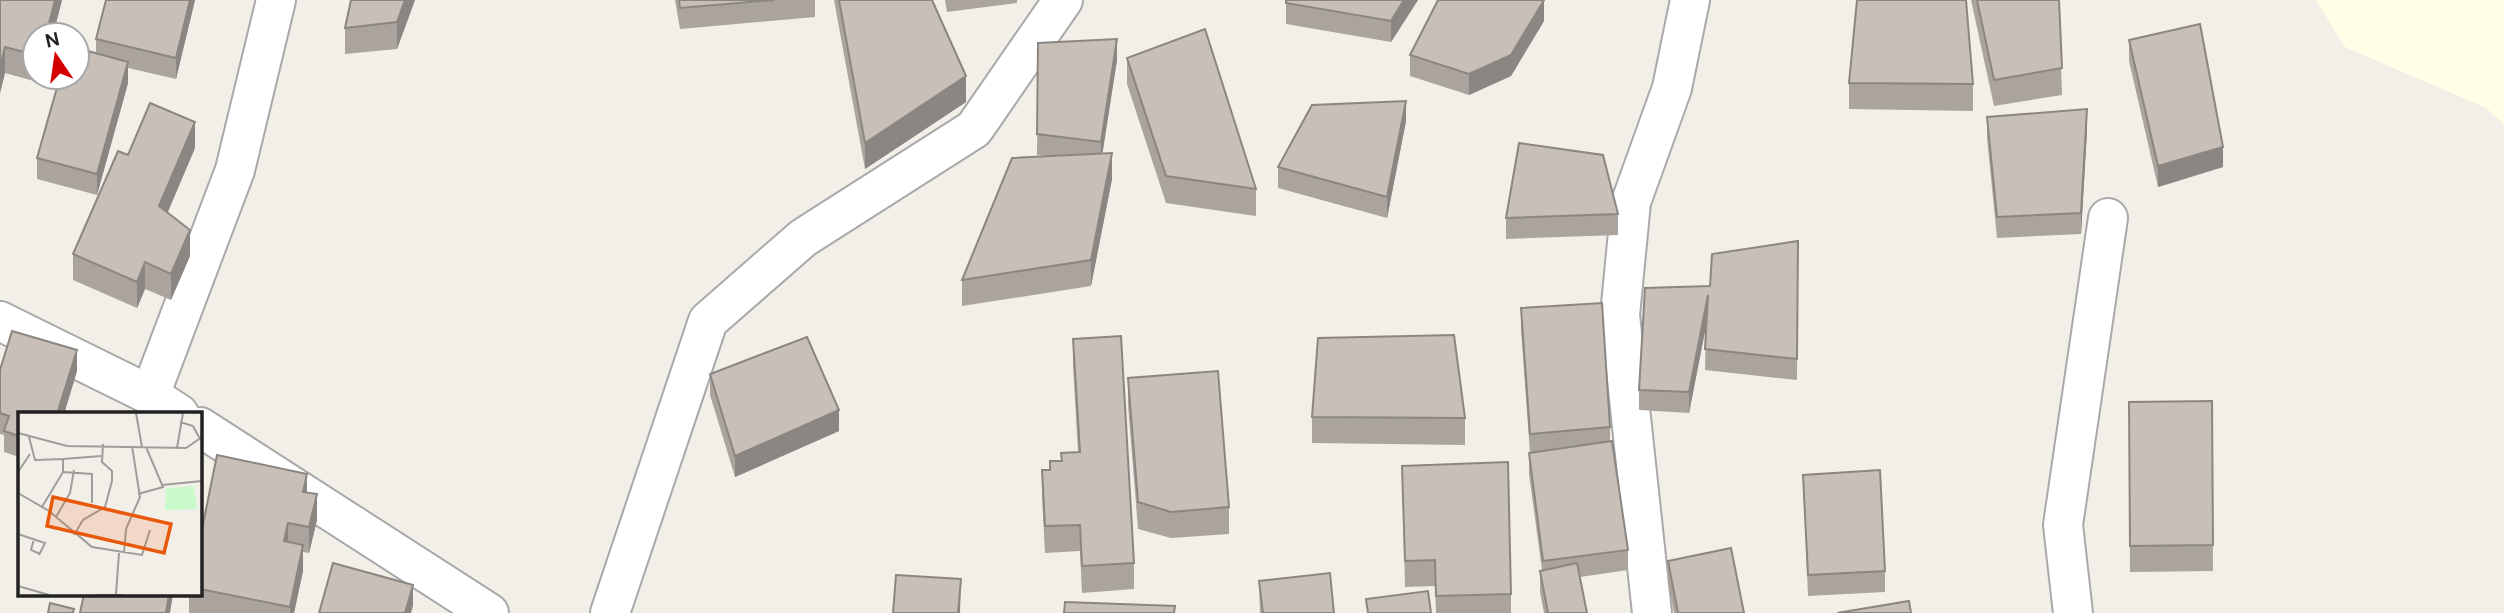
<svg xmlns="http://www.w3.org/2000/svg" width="2504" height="613" font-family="'DM Sans',sans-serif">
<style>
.education{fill:#ffffe5}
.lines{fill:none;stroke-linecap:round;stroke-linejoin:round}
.minor-casing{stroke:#a9a9a9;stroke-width:42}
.minor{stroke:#fff;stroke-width:38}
.wall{fill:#aba49e}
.shaded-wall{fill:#8b8681}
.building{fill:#c7bfb8;stroke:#8b8681;stroke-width:2}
.inset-road{fill:none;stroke:#9f9d99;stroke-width:2}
.view{fill:#e8590c;fill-opacity:0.15;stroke:#e8590c;stroke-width:3.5}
.inset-edge{fill:none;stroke:#222;stroke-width:3.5}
</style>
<rect width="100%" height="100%" fill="#f2efe9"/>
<path class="education" d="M2316 0H2504V124L2486 108 2345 47Z"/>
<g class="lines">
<defs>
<path id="minor" d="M0 321 150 395 179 414
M150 395 235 170 276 0
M200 427 489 613
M610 613 708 321 803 238 974 129 1063 0
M1652 613 1620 315 1631 202 1672 88 1690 0
M2073 613 2063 525 2108 218"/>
</defs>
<use href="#minor" class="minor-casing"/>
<use href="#minor" class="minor"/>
</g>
<path class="wall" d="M0 0H62L53 35H35V77H42L41 83 5 73 0 93Z
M106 0H195L176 79 128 68V83L97 195 37 179V158L96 53V39Z
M415 0 397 49 345 54V28Z
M675 0H815V17L680 29Z
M834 0H932L966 102 865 169Z
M945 0H1017V3L947 12Z
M1418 0 1391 42 1286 24V3Z
M1971 0H2059L2062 95 1994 106Z
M1544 21 1511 76 1469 95 1410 76V55Z
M2129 40 2223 167 2158 187 2129 61Z
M1038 43 1117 60 1102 153 1112 179 1091 286 962 306V280L1045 156 1037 155Z
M1127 58 1256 189V216L1166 203 1127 84Z
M1849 83 1973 84V111L1849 109Z
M1987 117 2087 130 2081 234 1997 238 1987 138Z
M1406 121 1387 218 1278 188V167Z
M195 148 168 212 190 256 171 300 145 289 137 308 73 280V254Z
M1618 214V235L1506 239V218Z
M1798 241 1797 380 1705 370 1706 326 1689 413 1639 410V390L1710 286Z
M1521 308 1610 427V441L1628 550V570L1580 577 1587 613H1544L1540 592V571L1542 570 1529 474V453H1530L1521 329Z
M1073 339 1134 563V589L1082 593 1080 551 1045 553 1042 496V470H1050L1061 461V453L1078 452 1073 365Z
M0 370 77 371 64 414H19V457L4 452V435L0 434Z
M710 374 839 431 735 477 710 395Z
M1128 378 1229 507V534L1171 538 1138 529 1128 405Z
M2212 401 2213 571 2130 572 2129 402Z
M1312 417 1465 418V445L1312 443Z
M1402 466 1511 594V613H1436L1435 586 1405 587Z
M1803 475 1885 571V592L1808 596Z
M307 492 317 520 309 553 303 552V571L294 613H189V594H200V539Z
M1668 561 1744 613H1674L1668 582Z
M1259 581 1334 613H1260Z"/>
<path class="shaded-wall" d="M55 0H62L53 35H46Z
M190 0H195L176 79V58Z
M405 0H415L397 49V22Z
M1404 0H1418L1391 42V21Z
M1544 0V21L1511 76 1469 95V74Z
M1117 39V60L1101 163V142Z
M5 47V73L0 93V67Z
M128 62V83L97 195V174Z
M966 76V102L865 169V143Z
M1406 101V121L1387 218V197Z
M2087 109V130L2081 234V213Z
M195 122V148L159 232V206Z
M2223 147V167L2158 187V166Z
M1112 153V179L1091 286V260Z
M190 230V256L171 300V274Z
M145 262V289L137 308V282Z
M1708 295V316L1689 413V392Z
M77 350V371L64 414H57Z
M839 410V431L735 477V456Z
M307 474V500L303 492Z
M317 494V520L309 553V527Z
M288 523V549L284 541Z
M303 545V571L294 613H290V607Z
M961 579 960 613H958Z
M413 585V606L411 613H405Z
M169 594H173L170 613H166Z"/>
<path class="building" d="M0 0H55L46 35H35V55L5 47 0 67Z
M106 0H190L176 58 96 39Z
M351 0H405L397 22 345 28Z
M679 0H774L680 8Z
M839 0H932L966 76 865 143Z
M1286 0H1404L1391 21 1286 3Z
M1438 0H1544L1511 55 1469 74 1410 55Z
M1857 0H1966L1973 84 1849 83Z
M1977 0H2059L2062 68 1994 80Z
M2200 24 2223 147 2158 166 2129 40Z
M1205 29 1256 189 1166 176 1127 58Z
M1117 39 1101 142 1037 134 1038 43Z
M77 48 128 62 97 174 37 158 60 77H77Z
M1406 101 1387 197 1278 167 1312 105Z
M150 103 195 122 159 206 190 230 171 274 145 262 137 282 73 254 118 151 128 155Z
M2087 109 2081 213 1997 217 1987 117Z
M1519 143 1603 155 1618 214 1506 218Z
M1112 153 1091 260 962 280 1012 158Z
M1798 241 1797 359 1705 349 1708 295 1689 392 1639 390 1645 288 1710 286 1712 254Z
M1602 303 1610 427 1530 434 1521 308Z
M12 331 77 350 57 414H19V436L4 431 9 416 0 413V370Z
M1454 335 1465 418 1312 417 1318 338Z
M1121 336 1134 563 1082 566 1080 525 1045 526 1042 470H1050V461H1062L1061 453 1080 452 1073 339Z
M807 337 839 410 735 456 710 374Z
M1218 371 1229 507 1171 512 1138 502 1128 378Z
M2212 401 2213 545 2130 546 2129 402Z
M1612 441 1628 550 1543 561 1529 453Z
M217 455 307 474 303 492 317 494 309 527 288 523 284 541 303 545 290 607 200 589V539Z
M1508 462 1511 594 1436 596 1435 560 1405 561 1402 466Z
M1880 470 1885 571 1808 575 1803 475Z
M1731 548 1744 613H1678L1668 561Z
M333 563 413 585 405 613H319Z
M1577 563 1587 613H1548L1540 571Z
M1330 573 1334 613H1263L1259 581Z
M896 575 961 579 958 613H893Z
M1428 591 1431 613H1368L1366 599Z
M84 594H169L166 613H80Z
M1909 601 1911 613H1837Z
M1065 602 1175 606 1174 613H1064Z
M50 603 74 609 73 613H48Z"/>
<g transform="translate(18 412)">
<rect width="184" height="184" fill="#f2efe9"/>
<path d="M176 74 179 97 147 98 148 76Z" fill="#c8facc"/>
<path class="inset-road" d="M118 1 124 35M162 10 175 14 182 27M0 21 49 34 168 36 184 25M11 25 17 48 45 47V60L74 62V91M159 36 165 1M45 47 83 44M0 60 12 42M144 73 184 69M0 81 31 99 74 135 124 143 132 118M120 82 145 75 128 35M24 95 45 60M38 105 52 81 56 58M0 122 27 131 21 143M56 123 65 108 87 95 94 69V59L84 50 85 32M16 127 13 138 22 142M106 141 108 117 122 85 114 34M0 174 31 183M98 182 101 141M79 183H105"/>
<path class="view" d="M35 85 153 112 146 141 29 114Z"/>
<rect width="184" height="184" class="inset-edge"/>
</g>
<g transform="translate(56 56) rotate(347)"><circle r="33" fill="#ffffff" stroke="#a7a7a7" stroke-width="2"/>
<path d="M0-5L12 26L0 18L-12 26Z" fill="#d40000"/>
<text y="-10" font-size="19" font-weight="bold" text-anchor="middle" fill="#222222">N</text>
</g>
</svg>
